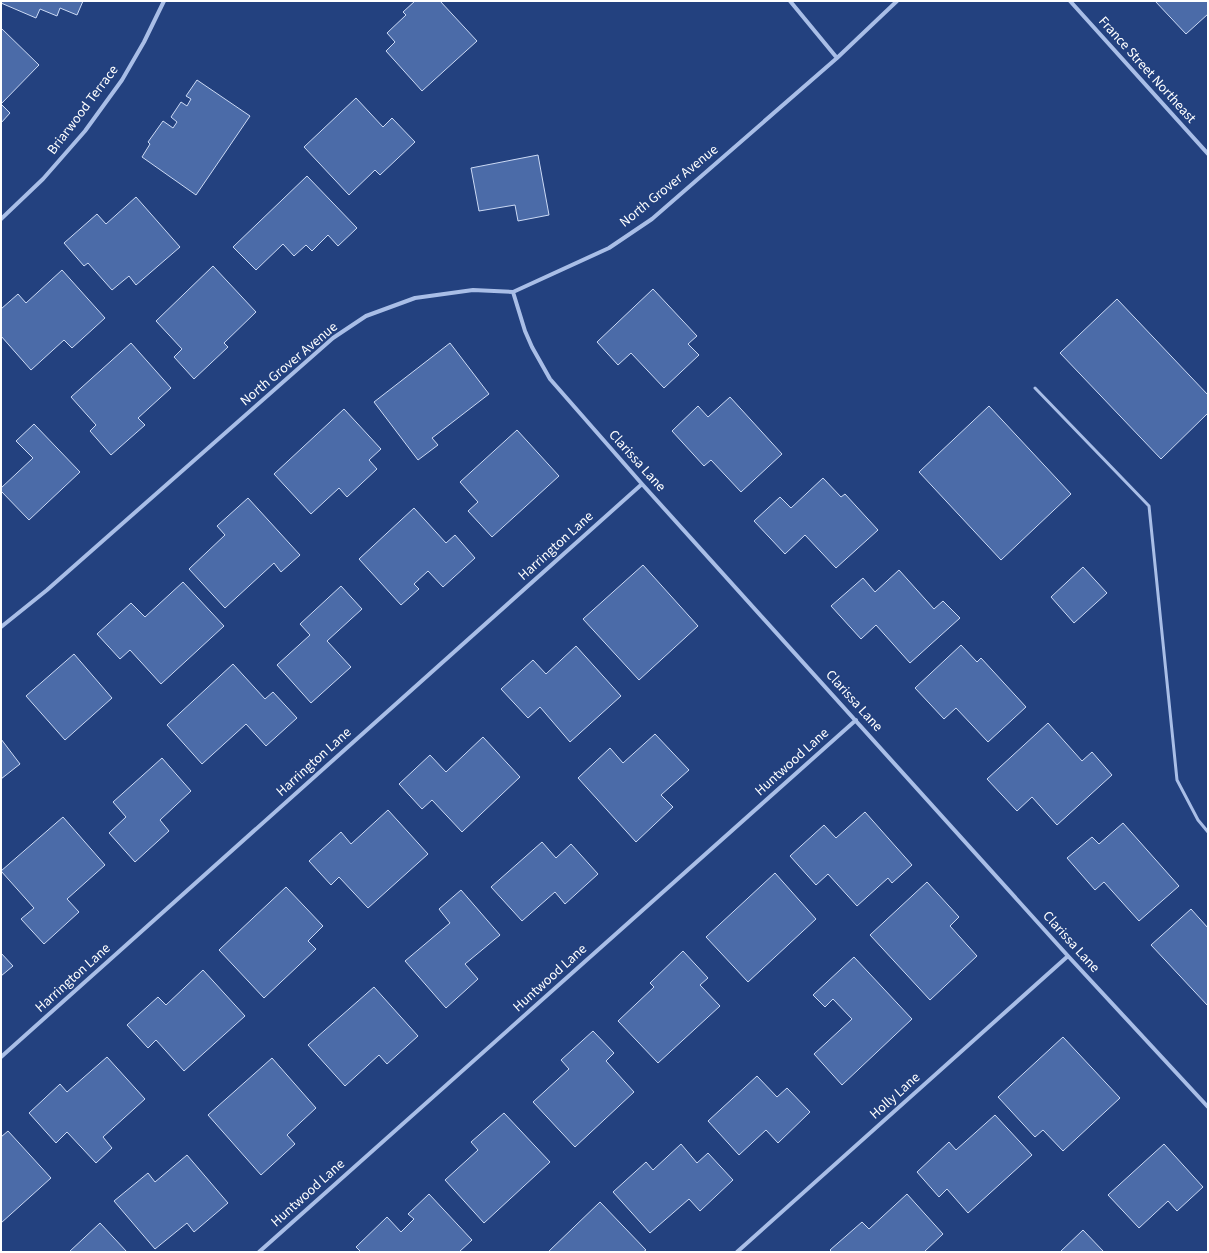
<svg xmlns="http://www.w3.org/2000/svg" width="1209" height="1253" font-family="'Source Sans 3',sans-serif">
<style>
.building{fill:#4b6ba8;stroke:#ccdaf5}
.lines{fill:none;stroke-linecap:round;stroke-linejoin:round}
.service{stroke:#a9bee7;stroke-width:3}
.minor{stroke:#a9bee7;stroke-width:4}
.labels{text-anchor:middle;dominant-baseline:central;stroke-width:3;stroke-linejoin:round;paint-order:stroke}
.street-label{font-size:14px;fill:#fff;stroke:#23417f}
</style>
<rect width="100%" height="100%" fill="#23417f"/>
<path class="building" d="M1 1H83L77 15 60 8 57 16 40 9 36 18 1 3Z
M415 1H440L477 41 422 91 386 51 395 42 387 33 406 15 403 12Z
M1155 1H1208V14L1186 34Z
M1 28 39 65 1 104 10 113 1 123Z
M197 80 250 116 196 195 142 157 150 144 148 142 163 121 173 128 177 122 171 117 181 102 187 106 191 99 186 96Z
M356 98 383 127 392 118 415 142 380 175 375 170 349 195 304 147Z
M538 155 549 215 518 221 515 205 479 211 471 168Z
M307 176 357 228 338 246 328 235 312 251 306 245 294 256 283 244 256 270 233 247Z
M136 197 180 247 136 285 129 276 112 290 88 263 84 266 64 243 97 214 106 224Z
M213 266 256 312 224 343 228 347 194 379 174 357 182 349 156 321Z
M62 270 105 318 72 348 64 340 31 370 1 336V309L18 294 26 303Z
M653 289 697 336 688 344 699 355 664 388 631 353 618 365 597 342Z
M1117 299 1208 395V413L1161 459 1060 353Z
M131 343 171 388 138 418 145 425 111 455 90 431 96 425 71 397Z
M450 343 489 394 432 438 438 445 418 460 374 402Z
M730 397 782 454 741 492 711 460 704 466 672 431 698 406 708 417Z
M989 406 1071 494 1001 560 919 472Z
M344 409 381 449 369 460 377 469 347 497 339 488 311 514 274 474Z
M34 424 80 472 29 520 1 491V488L33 458 16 441Z
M517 430 559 476 492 537 468 511 478 502 460 482Z
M823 478 841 497 845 494 878 530 836 568 805 535 785 554 754 521 780 497 791 508Z
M248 498 300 555 281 572 274 563 225 608 189 569 225 535 217 526Z
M414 508 446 543 455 535 475 558 443 587 428 571 414 584 419 589 401 605 359 559Z
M643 565 698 626 639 680 583 619Z
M1083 567 1107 593 1074 623 1051 597Z
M899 570 934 609 943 601 960 618 910 663 876 625 861 639 831 606 863 578 875 592Z
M183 582 224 626 161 684 130 650 120 659 97 634 131 603 145 617Z
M341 586 362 609 327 641 351 667 311 703 277 665 310 635 300 624Z
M961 645 977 662 981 658 1026 707 988 742 956 708 944 719 915 688Z
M576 646 621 696 570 742 540 707 528 718 501 689 533 660 546 674Z
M74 654 112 698 65 740 26 696Z
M233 664 265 699 273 692 297 718 266 746 246 724 202 764 167 725Z
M1048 723 1082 761 1092 752 1112 775 1057 825 1032 797 1017 811 987 779Z
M655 734 689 770 661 795 673 807 636 842 578 778 610 748 623 763Z
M483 737 520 777 462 832 432 800 422 809 399 784 430 755 446 772Z
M1 739 20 764 1 779Z
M162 758 191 791 160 820 169 831 135 862 109 833 126 817 113 802Z
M388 810 428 854 368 908 339 877 331 885 309 861 341 832 351 844Z
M865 812 912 865 892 883 888 878 857 906 828 874 816 885 790 856 824 825 836 838Z
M63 817 105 865 67 899 79 912 44 944 21 919 34 908 1 871Z
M1123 823 1179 886 1139 921 1104 882 1095 890 1067 858 1092 837 1099 844Z
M542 842 556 858 571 844 598 874 565 904 555 892 522 921 491 887Z
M775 873 816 919 748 982 706 937Z
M927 882 959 917 950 926 977 956 930 1000 870 935Z
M286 887 323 926 308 941 316 949 264 998 219 950Z
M461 890 500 935 465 964 478 979 446 1008 405 961 450 923 439 909Z
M1191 909 1208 928V1006L1151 945Z
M683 951 708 978 700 985 720 1006 658 1063 618 1021 654 987 650 983Z
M1 953 13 966 1 976Z
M854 957 912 1019 842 1085 814 1054 852 1019 833 999 825 1007 813 995Z
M203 970 245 1016 184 1071 156 1040 148 1048 127 1025 158 997 166 1005Z
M374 987 418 1036 387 1064 379 1055 345 1086 308 1045Z
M593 1031 614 1053 606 1061 634 1092 575 1147 533 1102 569 1069 561 1060Z
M1063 1037 1120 1098 1063 1151 1043 1130 1035 1137 998 1097Z
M107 1057 145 1099 103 1137 112 1148 96 1163 67 1132 56 1143 29 1113 60 1084 67 1092Z
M272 1058 316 1108 287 1135 295 1144 261 1175 208 1115Z
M757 1076 777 1097 787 1088 810 1112 778 1143 766 1130 739 1155 708 1121Z
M504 1113 550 1162 484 1223 445 1180 478 1150 471 1142Z
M995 1115 1032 1155 968 1213 947 1189 939 1197 917 1172 949 1142 956 1150Z
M8 1131 51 1178 1 1223V1137Z
M681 1144 697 1163 708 1153 733 1180 700 1211 689 1199 650 1233 613 1192 646 1162 653 1170Z
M1164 1144 1203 1187 1177 1211 1168 1201 1139 1228 1108 1195Z
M187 1155 228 1203 194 1232 187 1223 155 1249 114 1201 148 1173 155 1182Z
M429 1194 472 1240 459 1252H361L356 1247 387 1217 401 1232 414 1219 408 1214Z
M907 1194 943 1234 924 1252H832L830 1250 862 1222 869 1229Z
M600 1202 646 1250 643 1252H548Z
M100 1223 127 1252H69Z
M1083 1230 1104 1252H1060Z"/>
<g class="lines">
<path class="service" d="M1035 388 1149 506 1177 780 1198 820 1208 832"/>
<path class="minor" d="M790 1 837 58
M1070 1 1208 154
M1 219 43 179 85 131 122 80 144 42 164 1
M513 292 525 331 532 347 550 379 642 484 1068 956 1208 1107
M1 627 47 590 333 338 366 316 415 298 473 290 513 292 609 248 652 219 837 58 897 1
M1 1057 642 484
M259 1252 856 720
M737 1252 1068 956"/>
</g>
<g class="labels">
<g class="street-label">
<text transform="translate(1147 70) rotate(48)">France Street Northeast</text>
<text transform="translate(83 110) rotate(-53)">Briarwood Terrace</text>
<text transform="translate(669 186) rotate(-39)">North Grover Avenue</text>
<text transform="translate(289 364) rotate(-40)">North Grover Avenue</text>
<text transform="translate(637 461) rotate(48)">Clarissa Lane</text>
<text transform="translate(556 546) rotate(-42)">Harrington Lane</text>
<text transform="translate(854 701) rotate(48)">Clarissa Lane</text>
<text transform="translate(314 762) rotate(-42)">Harrington Lane</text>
<text transform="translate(792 762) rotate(-42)">Huntwood Lane</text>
<text transform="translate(1071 942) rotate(48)">Clarissa Lane</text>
<text transform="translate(73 978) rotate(-42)">Harrington Lane</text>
<text transform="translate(550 978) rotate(-42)">Huntwood Lane</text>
<text transform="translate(895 1096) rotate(-42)">Holly Lane</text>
<text transform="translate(308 1193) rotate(-42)">Huntwood Lane</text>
</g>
</g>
<rect width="1209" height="1253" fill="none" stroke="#ffffff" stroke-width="4"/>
</svg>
